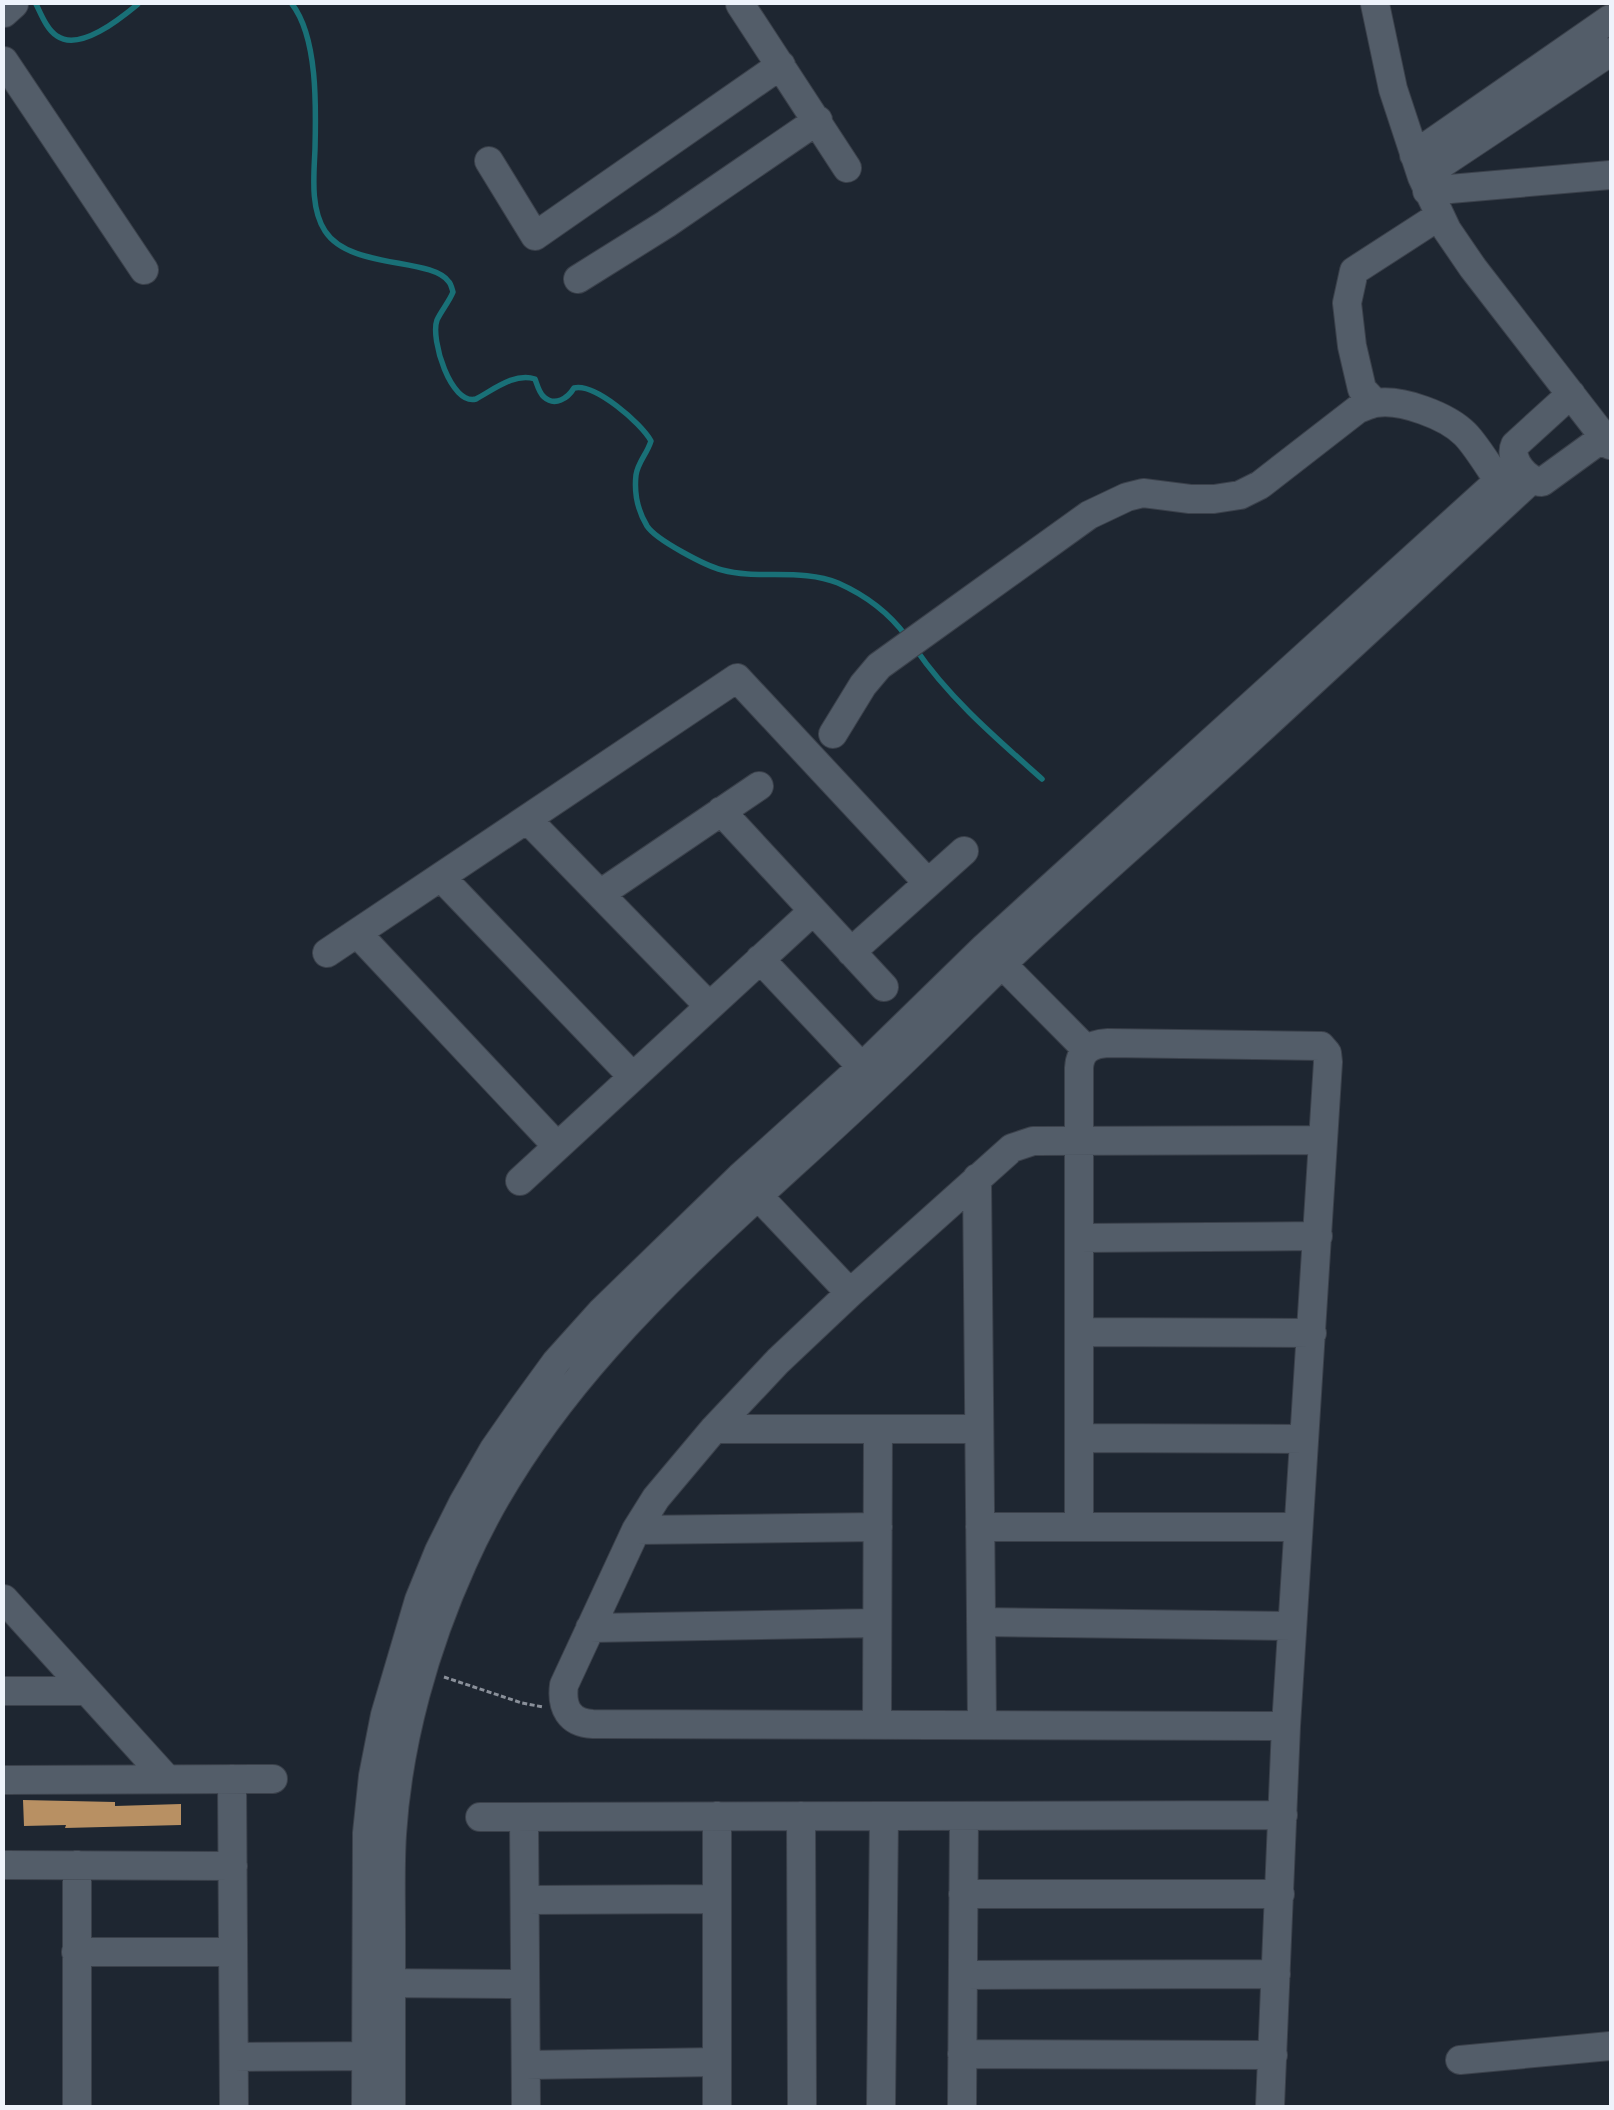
<svg xmlns="http://www.w3.org/2000/svg" width="1614" height="2110" font-family="Commissioner,sans-serif">
<style>
.lines{fill:none;stroke-linecap:round;stroke-linejoin:round}
.stream{stroke:#197077;stroke-width:5.5}
.building{fill:#b89063}
.minor-casing{stroke:#3b414b;stroke-width:30}
.path{stroke:#8a909a;stroke-width:3;stroke-dasharray:5 2.5;stroke-linecap:butt}
.minor{stroke:#535d69;stroke-width:28}
</style>
<rect width="100%" height="100%" fill="#1e2631"/>
<g class="lines">
<path class="stream" d="M36 4C41 14 47 30 57 36 80 52 121 18 138 4
M292 4C318 38 316 108 315 149 314 174 310 208 325 231 350 270 432 257 449 282 451 284 452 289 453 292 449 302 441 311 437 320 430 339 451 406 476 399 493 390 515 372 535 379 537 384 539 393 544 397 555 407 568 398 574 388 595 383 641 423 651 441 647 454 638 462 636 475 634 493 638 511 647 526 656 540 706 566 722 570 759 580 802 568 838 583 865 595 889 613 906 636
M915 648C949 698 996 738 1042 779"/>
</g>
<path class="building" d="M23 1800 115 1802V1806L181 1804V1825L65 1828 66 1825 24 1826Z"/>
<g class="lines">
<defs>
<path id="minor" d="M740 4 847 168
M1375 4 1393 89 1422 177 1447 230 1473 268 1610 445
M4 13 14 4
M4 61 144 270
M1414 155 1610 19
M489 161 535 236 781 65
M1422 177 1610 52
M1427 191 1610 175
M578 279 666 224 818 120
M1571 394 1515 445C1508 460 1528 482 1542 482L1604 437
M1375 403 1362 389 1352 346 1347 303 1354 271 1439 216
M833 734 863 685 879 666 1089 515 1127 497 1143 493 1190 499H1214L1240 495 1260 485 1358 409C1364 407 1370 404 1376 403 1402 399 1447 416 1465 434 1479 448 1496 479 1509 496
M721 811 884 987
M527 819 709 1006
M441 877 633 1077
M600 894 759 786
M357 933 557 1146
M851 952 964 851
M990 952 1086 1049
M327 953 737 678 928 883
M760 959 874 1080
M977 1178 982 1725
M520 1181 813 911
M745 1182 850 1293
M1079 1238 1318 1236
M1079 1332 1312 1333
M714 1429H979
M1079 1438 1304 1439
M980 1527H1298
M1079 1527V1068C1080 1050 1091 1044 1108 1043L1321 1046 1327 1053 1328 1062 1286 1726 1270 2106
M636 1530 878 1527
M4 1599 167 1779
M981 1622 1291 1626
M590 1628 877 1623
M4 1691H87
M877 1725 878 1429
M1286 1726 593 1724C569 1723 561 1707 564 1685L636 1530 656 1498 714 1429 778 1361 850 1293 1012 1148 1033 1141 1323 1140
M232 1779 234 2106
M4 1780 273 1779
M717 1816V2106
M801 1816 802 2106
M480 1817 1283 1815
M524 1817 526 2106
M4 1865 233 1866
M963 1894H1280
M525 1900 717 1899
M76 1952H233
M963 1975 1276 1974
M372 1983 525 1984
M962 2054 1273 2055
M234 2057 385 2056
M1460 2060 1610 2046
M526 2065 717 2062
M77 2106V1865
M366 2106 367 1833 373 1776 385 1715 419 1600 439 1551 463 1503 494 1449 524 1406 556 1362 601 1312 740 1177 862 1067 985 947 1517 464
M391 2106C391 2047 391 1988 391 1928 391 1897 390 1865 392 1834 398 1741 425 1646 463 1562 552 1362 725 1231 879 1084 920 1046 959 1006 999 967 1072 897 1149 831 1224 763 1327 669 1429 574 1532 479
M881 2106 884 1816
M962 2106 964 1816"/>
</defs>
<use href="#minor" class="minor-casing"/>
<path class="path" d="M444 1677 522 1703 543 1707"/>
<use href="#minor" class="minor"/>
</g>
<rect width="1614" height="2110" fill="none" stroke="#eef3fb" stroke-width="10"/>
</svg>
